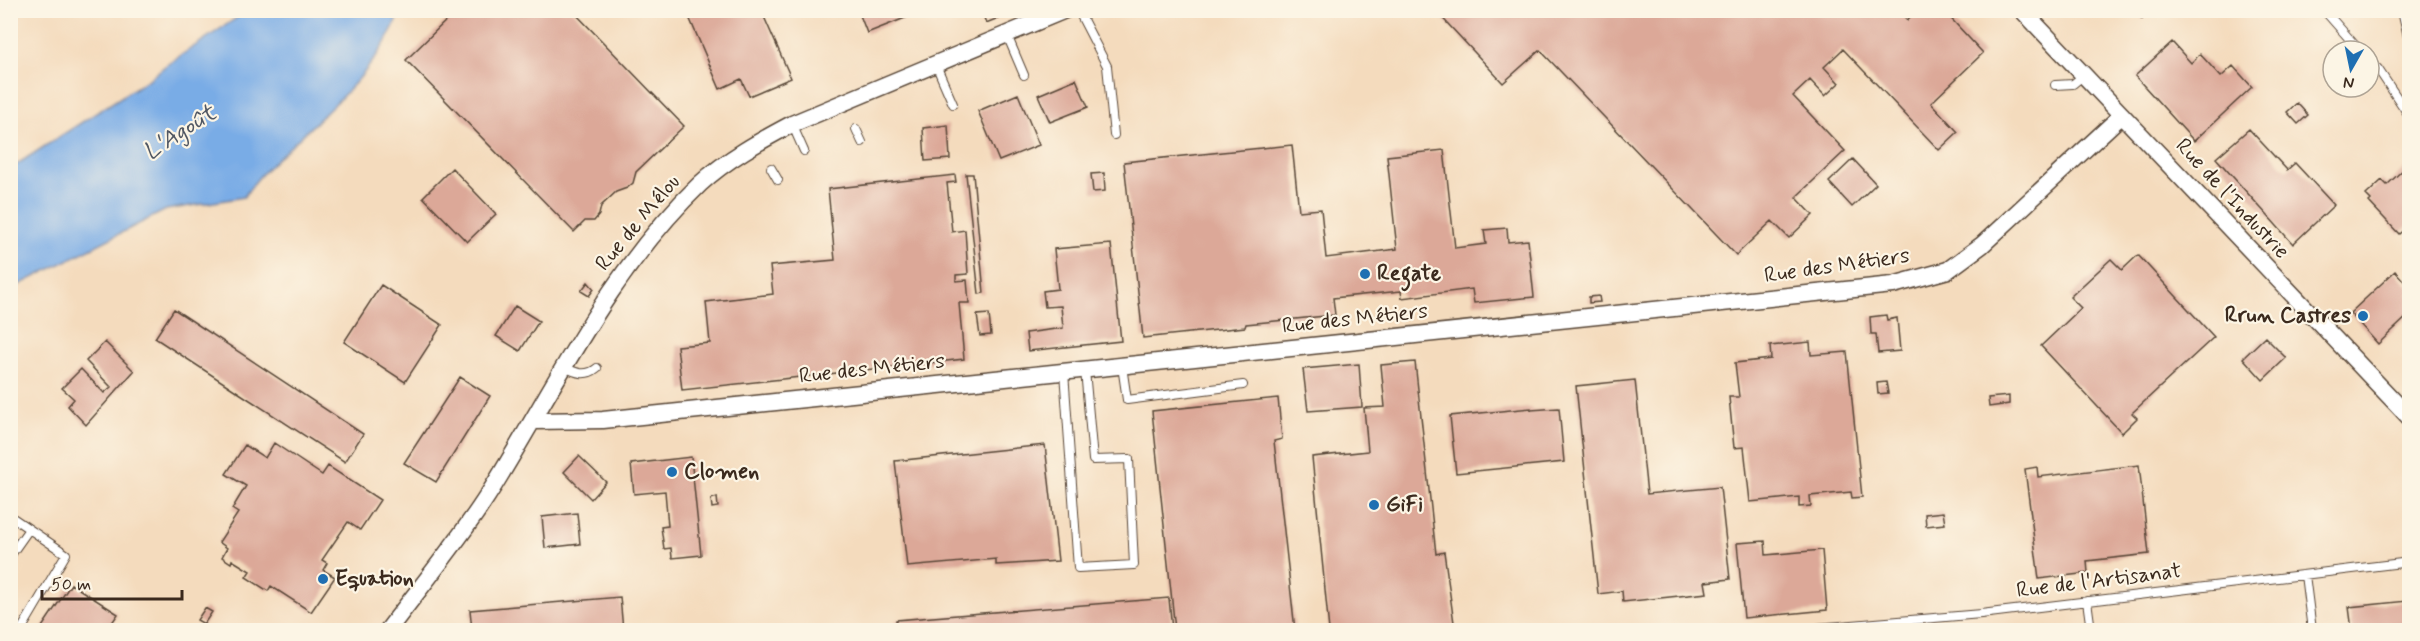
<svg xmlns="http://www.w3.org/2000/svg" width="2420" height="641" font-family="Mynerve,sans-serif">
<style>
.water{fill:#79ace6;stroke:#5a6b82;stroke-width:1.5}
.building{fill:#dca898}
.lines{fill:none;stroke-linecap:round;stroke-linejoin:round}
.service-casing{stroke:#574536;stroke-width:10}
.minor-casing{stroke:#574536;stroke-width:19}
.service{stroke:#fff;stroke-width:8}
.minor{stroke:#fff;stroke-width:16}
.poi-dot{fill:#1f6fb2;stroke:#fcf5e5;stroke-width:2}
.labels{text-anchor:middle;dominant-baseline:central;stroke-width:4.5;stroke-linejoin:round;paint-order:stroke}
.street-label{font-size:22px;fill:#3b2a1e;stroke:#fcf5e5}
.poi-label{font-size:22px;font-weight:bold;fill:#3b2a1e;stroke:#fcf5e5;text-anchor:start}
.water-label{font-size:24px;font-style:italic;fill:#515864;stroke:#fcf5e5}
</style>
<rect width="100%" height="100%" fill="#fcf5e5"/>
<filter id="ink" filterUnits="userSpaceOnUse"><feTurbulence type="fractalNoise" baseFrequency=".0167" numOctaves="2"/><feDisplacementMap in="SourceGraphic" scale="12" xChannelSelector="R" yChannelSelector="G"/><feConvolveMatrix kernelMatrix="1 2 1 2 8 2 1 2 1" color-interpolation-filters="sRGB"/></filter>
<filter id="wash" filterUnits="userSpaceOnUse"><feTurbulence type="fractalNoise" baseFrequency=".008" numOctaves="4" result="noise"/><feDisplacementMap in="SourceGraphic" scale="24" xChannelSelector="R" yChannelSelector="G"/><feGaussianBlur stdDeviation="1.35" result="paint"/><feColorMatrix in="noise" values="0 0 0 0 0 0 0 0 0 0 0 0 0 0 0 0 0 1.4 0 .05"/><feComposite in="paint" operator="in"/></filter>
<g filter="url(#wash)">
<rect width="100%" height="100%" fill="#f4dbbd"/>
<path class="water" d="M247 11H400C379 69 334 104 291 146 273 162 257 177 244 197L166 210 11 289V168L149 79 165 66Z"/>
<g id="blocks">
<path class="building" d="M457 10H572L684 126 636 172 633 183 627 188 616 192 601 206 599 215 594 221H585L574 232 406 60Z
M686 10H761L791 78 749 96 741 79 720 89Z
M858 10H907L910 16 867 33Z
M981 10H1016V11L986 23Z
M1435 10H1898L1907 20 1918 10H1943L1983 53 1931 103 1958 132 1939 150 1843 49 1824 67 1839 83 1825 96 1810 80 1793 96 1845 151 1796 197 1813 215 1789 238 1772 221 1736 255 1540 50 1503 83Z
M2134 10H2151L2142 19Z
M2172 42 2191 63 2200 54 2221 77 2233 66 2252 87 2194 141 2135 76Z
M1076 79 1088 107 1050 122 1038 95Z
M1018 94 1039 145 999 161 978 111Z
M2297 103 2308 115 2298 124 2287 112Z
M948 125 950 159 925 161 923 128Z
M2249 129 2287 170 2295 163 2334 205 2293 244 2216 158Z
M1292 145 1299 211 1321 209 1326 258 1397 249 1387 156 1444 150 1455 248 1486 244 1484 230 1507 228 1508 242 1528 240 1534 297 1474 303 1472 289 1402 298 1401 291 1333 298 1335 315 1246 324 1245 327 1143 338 1124 162Z
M1853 159 1876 184 1852 207 1829 182Z
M2409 164V225L2399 234 2369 202 2371 200 2366 195 2382 180 2387 185Z
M452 168 496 214 467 242 423 197Z
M1104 173 1105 191 1093 192 1091 174Z
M966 174H973L984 293 979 294Z
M955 175 956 182 947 183 952 232 965 230 968 274 956 275V281L967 280 969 303H959L964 359 682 390 677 346 710 343 706 302 773 294 770 266 835 260 828 189Z
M1111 244 1121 341 1028 351 1026 333 1063 328 1061 306 1045 307 1043 291 1058 289 1054 249Z
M2138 255 2214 337 2132 413 2137 418 2122 433 2041 346 2081 308 2070 297 2111 259 2122 270Z
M2395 271 2409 287V315L2378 344 2350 313Z
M588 282 594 289 589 296 581 291Z
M381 285 442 325 405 382 344 342Z
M1599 296 1600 302 1589 303V297Z
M515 306 539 321 520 351 496 336Z
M174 309 363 434 345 462 155 338Z
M989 314 991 335 980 336 977 315Z
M1886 315 1887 320 1897 318 1900 351 1878 353 1876 334H1871L1870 317Z
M2265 337 2286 358 2263 380 2243 358Z
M105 342 134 371 86 425 68 406 74 399 62 388 81 369 104 393 111 387 86 361Z
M1810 342 1811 355 1847 352 1862 497 1852 498 1851 492 1810 496 1811 506 1799 507V497L1750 502 1744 447 1734 448 1729 397H1739L1735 363 1771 359 1770 346Z
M1415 362 1436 554 1444 552 1455 630H1329L1312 457 1368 451 1364 408 1385 407 1381 365Z
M1359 364 1362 407 1308 411 1303 369Z
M460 377 490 396 436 482 404 463Z
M1635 380 1647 494 1720 487 1730 579 1705 582 1707 593 1623 602 1622 591 1598 594 1576 386Z
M1886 382 1888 393 1878 394 1877 383Z
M2009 396V404L1989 407 1988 398Z
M1278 398 1282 439 1274 441 1295 630H1175L1152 411Z
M1531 408V410L1559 408 1564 462 1456 473 1450 416Z
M274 443 322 475 328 466 380 500 360 530 348 522 322 560 327 563 323 570 335 577 311 612 271 586 268 591 246 577 250 571 232 560 231 563 222 557 227 548 219 542 238 513 232 509 246 486 226 474 245 445 265 458Z
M1045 445 1058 561 996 565V559L907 567 895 461Z
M579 456 606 482 591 499 564 472Z
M691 457 701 555 672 558 671 548 664 549 661 527 668 526 665 491 634 494 631 464Z
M2139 465 2149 554 2087 561 2088 573 2039 579 2025 469 2037 467 2038 477Z
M717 497 718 507 712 508 711 499Z
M1943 512 1945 524 1926 526 1925 514Z
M577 513 580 544 545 548 542 517Z
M1765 541 1766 555 1822 550 1827 610 1744 618 1737 543Z
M71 584 118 614 107 630H40Z
M620 597 623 630H472L470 610Z
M1169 598 1172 630H896V620Z
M2407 601 2409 630H2352L2349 607Z
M205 608 212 612 204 624 197 620Z"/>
</g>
</g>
<g filter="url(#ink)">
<use href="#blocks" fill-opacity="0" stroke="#574536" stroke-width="1.5"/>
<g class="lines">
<defs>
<path id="service" d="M1078 10 1107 66 1114 135
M2324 10 2360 51
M2402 10 2410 46
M1007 35 1024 75
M2369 60 2378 69 2410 117
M936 65 953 104
M2410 70V82
M2055 85 2073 84 2084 75
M792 124 804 151
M856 129 862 142
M771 168 778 180
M1122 366 1127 400 1243 385
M564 367C576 373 586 377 597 368
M1064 372 1078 568 1134 565 1129 459 1093 460 1085 370
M10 516 66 554 21 630
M10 556 29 529
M2305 575 2312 630
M2087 601 2091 630
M1793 630 1981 614 2410 562"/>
<path id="minor" d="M2022 10 2410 418
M533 421 603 420 1893 285 1948 270 1982 245 2122 115
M388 630C421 586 458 542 488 495 555 388 608 272 700 184 727 159 760 141 792 124L1065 10"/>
</defs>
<use href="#service" class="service-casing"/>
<use href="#minor" class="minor-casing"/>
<use href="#service" class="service"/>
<use href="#minor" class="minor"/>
</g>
</g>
<g class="poi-dot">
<circle cx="1365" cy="274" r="6"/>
<circle cx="2363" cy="316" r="6"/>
<circle cx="672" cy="472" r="6"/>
<circle cx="1374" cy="505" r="6"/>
<circle cx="323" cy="579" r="6"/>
</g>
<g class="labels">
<g class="street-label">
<text transform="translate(2232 199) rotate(47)">Rue de l'Industrie</text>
<text transform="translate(638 223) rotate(-50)">Rue de Mélou</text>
<text transform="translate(1837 266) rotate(-8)">Rue des Métiers</text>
<text transform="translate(1355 319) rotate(-6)">Rue des Métiers</text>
<text transform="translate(872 369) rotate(-6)">Rue des Métiers</text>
<text transform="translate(2099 581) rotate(-7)">Rue de l'Artisanat</text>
</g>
<g class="poi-label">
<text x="1377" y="274">Regate</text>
<text x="2351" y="316" text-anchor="end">Rrun Castres</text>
<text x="684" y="472">Clomen</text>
<text x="1386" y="505">GiFi</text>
<text x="335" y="579">Equation</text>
</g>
<g class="water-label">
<text transform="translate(180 133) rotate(-33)">L'Agoût</text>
</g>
</g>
<rect width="2420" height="641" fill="none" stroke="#fcf5e5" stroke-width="36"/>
<g transform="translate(2351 69) rotate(189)"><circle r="28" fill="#fcf5e5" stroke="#afa495" stroke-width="1.5"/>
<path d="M0-4.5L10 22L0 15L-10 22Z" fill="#1f6fb2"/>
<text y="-9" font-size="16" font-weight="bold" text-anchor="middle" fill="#3b2a1e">N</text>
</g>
<path d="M42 590v9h140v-9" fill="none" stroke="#3b2a1e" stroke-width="3"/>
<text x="51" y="590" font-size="18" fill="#3b2a1e" stroke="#fcf5e5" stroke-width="4.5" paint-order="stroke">50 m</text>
</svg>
